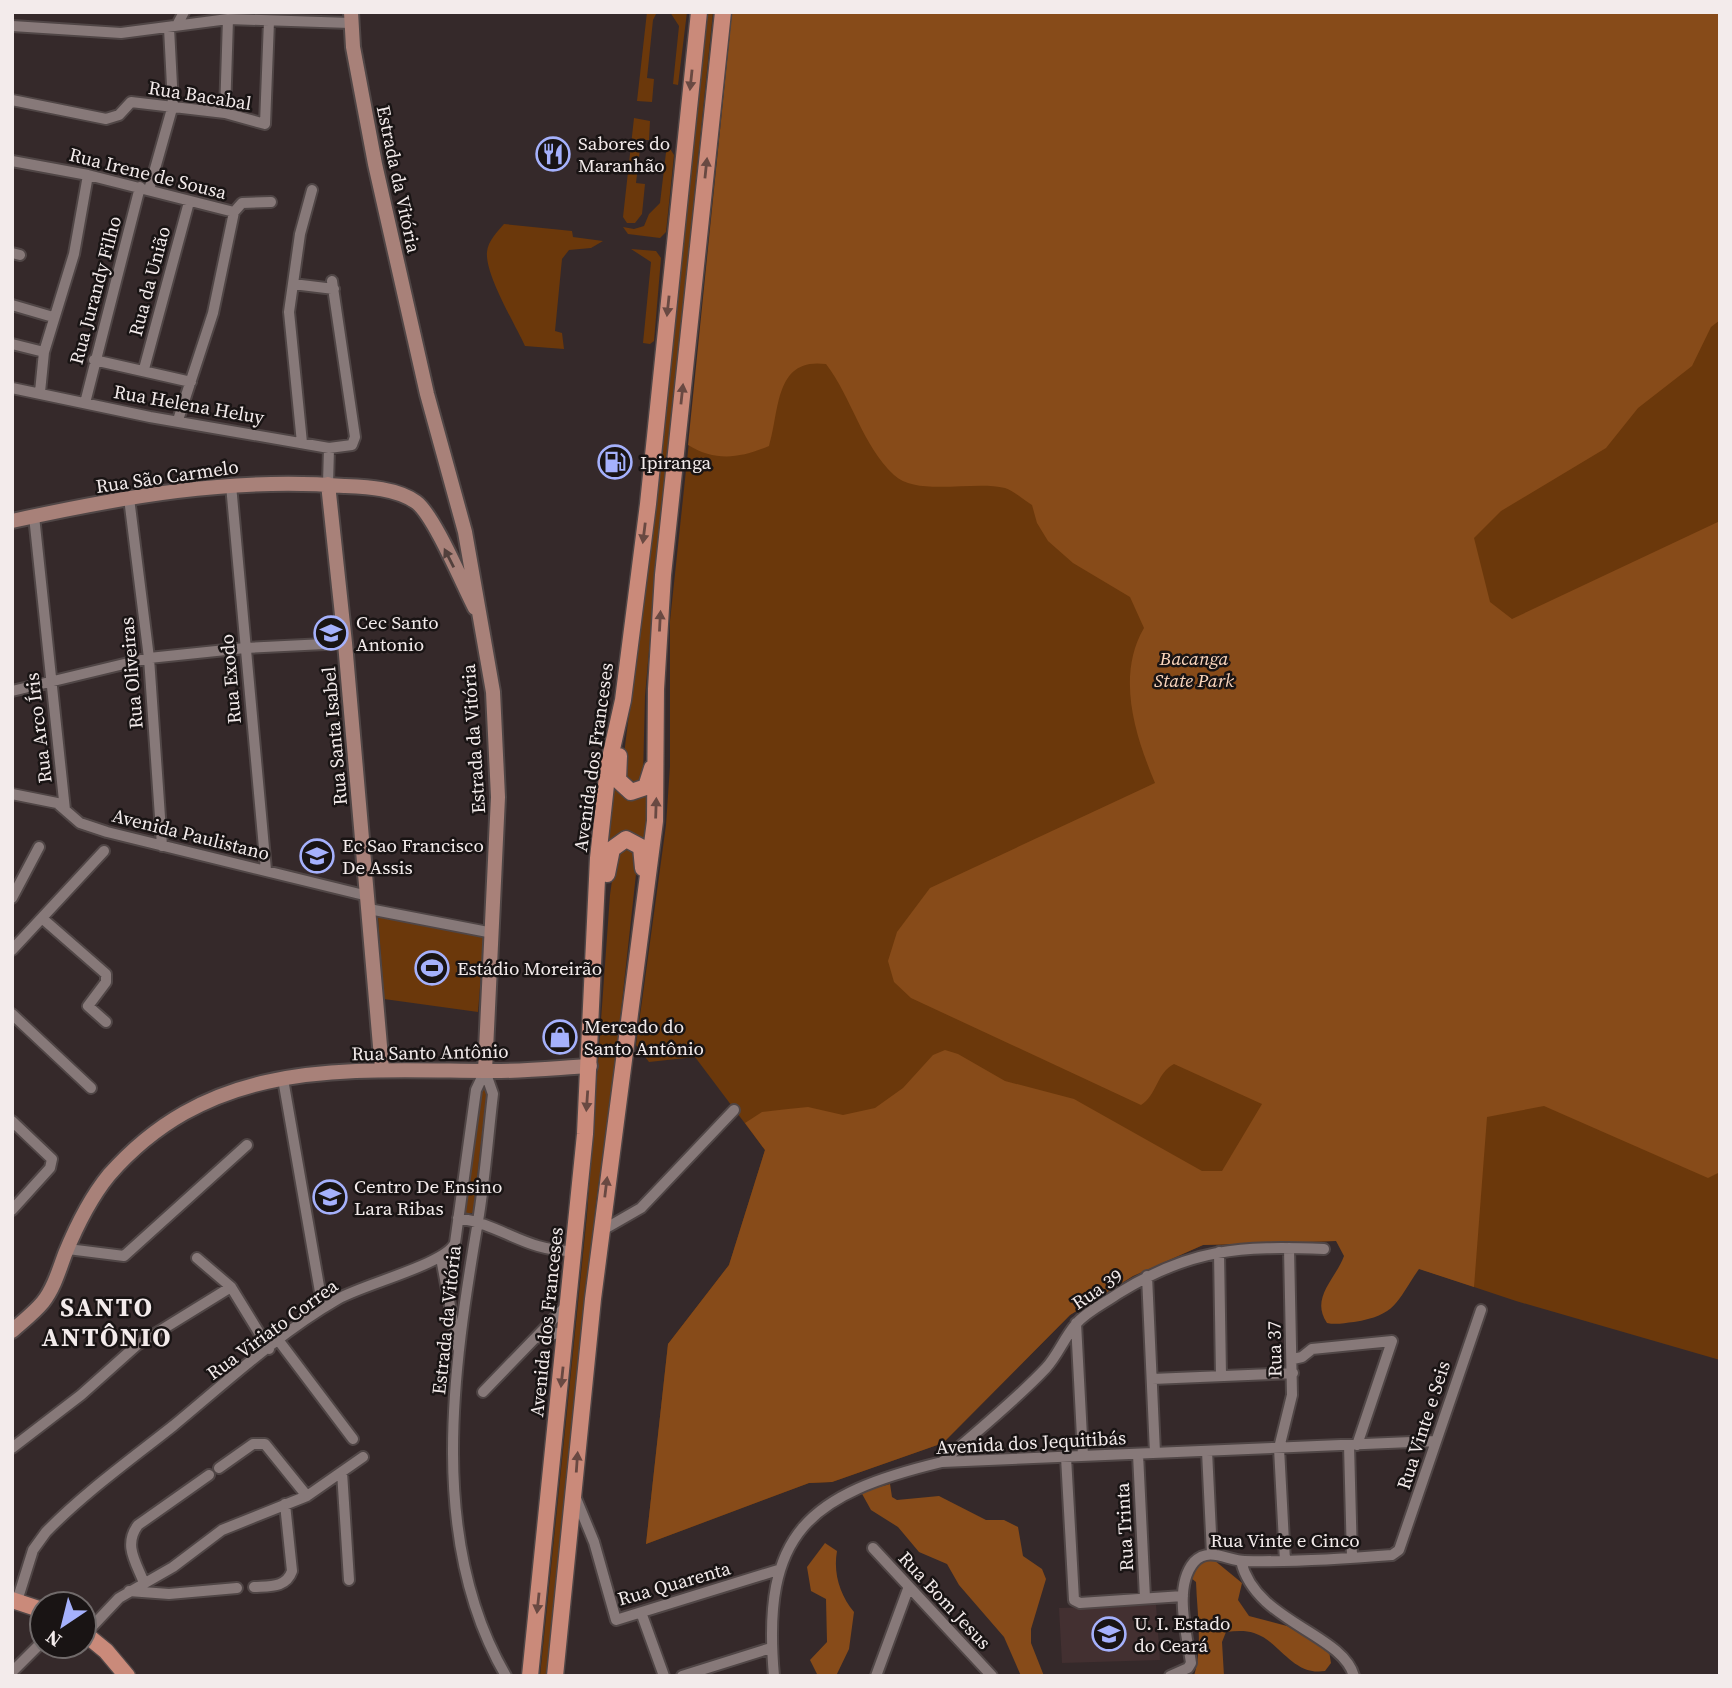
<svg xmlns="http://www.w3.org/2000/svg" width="1732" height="1688" font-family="'Source Serif 4',serif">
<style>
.built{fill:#433031}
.green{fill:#6b380b}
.forest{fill:#874b19}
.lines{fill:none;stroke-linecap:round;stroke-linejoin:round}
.street-casing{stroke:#504646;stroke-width:14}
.secondary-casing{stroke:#504646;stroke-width:18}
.primary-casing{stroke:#504646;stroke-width:19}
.street{stroke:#877979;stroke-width:10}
.secondary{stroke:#a88179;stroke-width:14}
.primary{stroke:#ca8a7a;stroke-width:16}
.oneway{fill:#694942}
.oneway2{fill:#52403c}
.labels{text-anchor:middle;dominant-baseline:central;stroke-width:5;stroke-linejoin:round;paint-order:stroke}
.street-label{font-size:19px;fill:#f3ebeb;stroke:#191414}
.poi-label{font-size:19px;fill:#f3ebeb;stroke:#191414;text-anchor:start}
.park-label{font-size:19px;font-style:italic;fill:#fcd7be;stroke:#191414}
.district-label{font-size:26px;font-weight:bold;letter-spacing:2px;fill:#f3ebeb;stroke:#191414}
</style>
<rect width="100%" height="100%" fill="#35292a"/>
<path class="built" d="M1156 1605 1160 1660 1062 1663 1059 1608Z"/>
<path class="green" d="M647 12H657L653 20 647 78 654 79 652 102 637 101Z
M670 12H687L678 85 673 84 679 26Z
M706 12H713L655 581 645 696 643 776 642 781 629 784 622 770 646 579Z
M1720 12V1360L1516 1301 1336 1241 1203 1245 1133 1276 1070 1315 943 1443 832 1482 809 1483 646 1544 668 1344 729 1265 765 1150 695 1057 649 1062 636 1045 666 825 670 766V621L710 244Z
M634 118 650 121 649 140H641L636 183 645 184 642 214 635 223H627L623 217Z
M667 144 674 155 666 232 660 238 628 234 623 227 634 229 644 226 649 214 660 203Z
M504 224 572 231 573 237 603 241 591 248 569 250 562 259 555 331 562 333 564 349 525 346C515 324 485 275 487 252 488 241 497 232 504 224Z
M631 249 656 251 661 258 654 341 650 344 643 343 651 262Z
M611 781C623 800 634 803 652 790L648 840 624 830 606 845Z
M634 847 637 865 615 1066 596 1203 547 1676H540L587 1215 610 895 615 859 620 849Z
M378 917 484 937 478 1012 384 999Z
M480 1082H488L473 1213H464Z"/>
<path class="forest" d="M732 12H1720V320L1711 327 1692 366 1638 408 1606 448 1501 511 1474 538 1490 602 1512 619 1720 521V1172L1708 1178 1544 1106 1487 1117 1474 1287 1419 1269C1396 1302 1397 1315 1354 1322 1344 1323 1336 1325 1327 1323 1310 1298 1335 1280 1344 1256L1336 1241 1203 1245 1133 1276 1070 1315 943 1443 832 1482 809 1483 646 1544 668 1344 729 1265 765 1150 745 1123 762 1112 788 1109 808 1107 843 1115 875 1108 903 1088 933 1055 945 1050 958 1054 1005 1081 1074 1099 1202 1171H1222L1262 1104 1174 1064C1157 1072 1157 1095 1141 1105L911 998 894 982 888 961 897 932 930 888 1155 783C1135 735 1116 676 1144 628L1130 597 1073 563 1048 541 1037 523 1032 505C1024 500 1014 491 1005 488 974 480 917 497 894 475 862 445 852 398 826 364 774 357 780 411 769 446 740 458 716 462 688 445Z
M890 1484 892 1497 897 1500 939 1496 986 1520H1004L1018 1527 1023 1556 1042 1569 1046 1579 1031 1629V1643L1044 1676H1021L1004 1637 959 1585 947 1564 919 1552 898 1527 871 1510 861 1492Z
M825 1543 837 1551C833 1573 840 1595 854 1612L849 1649 836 1676H818L810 1660 827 1642 826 1599 811 1591 807 1567Z
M1214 1560 1242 1583 1238 1600 1249 1616 1287 1626 1329 1651 1331 1663 1325 1671C1292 1676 1280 1641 1254 1633 1245 1630 1235 1631 1226 1632L1222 1642 1224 1676H1194C1203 1647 1197 1612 1196 1582L1191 1578C1195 1566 1201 1561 1214 1560Z"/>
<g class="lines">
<defs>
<path id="street" d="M177 25 184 12
M12 26 121 33 228 19 350 23
M12 100 106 119 119 115 131 102 225 113 265 124 269 21
M225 113 228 19
M12 161 88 175 234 212 242 203 271 202
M149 190 173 105 169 28
M12 253 20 255
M293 284 334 289
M12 305 53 317
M12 344 44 352
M94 360 191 382
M144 369 189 202
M12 388 150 417 329 448 352 445 355 437 332 281
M40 392 44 352 74 254 88 175
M85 403 140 187
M178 420 213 313 234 212
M302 443 289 312 300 234 312 190
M328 484 329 448
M231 485 266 870
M129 498 149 658 162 846
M34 516 65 810
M12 691 149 658 245 648 345 643
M12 794 57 803 80 823 107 832 368 896
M12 898 39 847
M369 909 493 933
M43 919 106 974V982L88 1006 106 1022
M12 950 104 851
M12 1014 91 1088
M485 1071 493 1094C488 1136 485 1179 478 1221 453 1368 427 1541 506 1676
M283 1079 320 1292 326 1306
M12 1121 52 1159 50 1168 12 1210
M458 1218C503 1225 526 1252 575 1251
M601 1231 641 1208 734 1110
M68 1249 124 1256 247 1145
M1219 1252 1221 1376
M197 1258 231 1287 269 1349
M441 1258 458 1348
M1147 1276 1155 1453
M1076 1323 1083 1456
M536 1338 567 1331
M279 1341 353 1439
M1293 1359 1302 1357 1312 1349 1392 1341 1357 1445
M1152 1379 1293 1373
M483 1392 570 1302
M1349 1445 1352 1558
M12 1448 81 1395 137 1345 231 1287
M1207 1451 1212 1554
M1138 1454 1145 1598
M1066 1457 1074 1600 1080 1603 1183 1596
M942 1462C977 1431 1014 1402 1046 1368 1058 1355 1064 1338 1076 1324 1087 1311 1105 1303 1119 1293 1192 1248 1240 1246 1324 1249
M219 1468 253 1444H265L307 1496
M342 1472 349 1580
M575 1496 594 1542 616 1620 778 1570
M873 1548 992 1676
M1241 1561C1255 1622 1342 1633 1354 1676
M1285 1561 1279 1448 1292 1395 1289 1248
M144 1583C136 1562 123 1545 138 1525L209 1475
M254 1587C270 1586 286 1588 292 1571L285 1504
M129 1591 169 1594 237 1588
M17 1601 33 1550 46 1532C84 1493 130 1460 173 1426 225 1383 279 1333 338 1299 364 1284 446 1264 455 1243L476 1090 485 1071
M642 1615 664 1676
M85 1634 119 1598 173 1567 222 1530 307 1496 363 1457
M12 1672 42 1642
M682 1676 771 1648
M774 1676C761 1532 809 1494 942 1462L1435 1441
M876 1676 908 1589
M1170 1676 1188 1668 1191 1663C1187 1634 1173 1587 1194 1562 1209 1546 1228 1561 1245 1561 1294 1562 1343 1559 1392 1555L1399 1550 1481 1310"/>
<path id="secondary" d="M351 12 353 47 375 164 427 394 465 532 493 692 498 797 485 1071
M328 484 345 643 382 1069
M12 521C121 497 232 477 344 486 367 487 396 488 416 502 434 515 463 585 475 608
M12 1331C22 1322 34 1313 43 1302 54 1288 59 1270 65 1254 76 1227 91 1197 109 1175 212 1058 342 1070 484 1071 519 1072 555 1068 590 1066"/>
<path id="primary" d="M619 756 618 780 631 792 646 787 652 768
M607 874 612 849 626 839 641 847 643 868
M12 1600 42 1610
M84 1633 106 1651 127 1676
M530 1676 585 1134 598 858 608 767 623 700 648 504 699 12
M555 1676 593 1299 655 821 656 689 663 575 723 12"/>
</defs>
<use href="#street" class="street-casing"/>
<use href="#secondary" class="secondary-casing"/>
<use href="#primary" class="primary-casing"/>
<use href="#street" class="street"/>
<use href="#secondary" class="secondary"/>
<use href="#primary" class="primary"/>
</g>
<defs><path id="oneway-solid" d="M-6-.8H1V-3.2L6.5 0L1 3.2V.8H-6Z" transform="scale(1.75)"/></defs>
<g class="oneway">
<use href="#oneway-solid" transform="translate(691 80) rotate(96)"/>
<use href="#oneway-solid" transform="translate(706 168) rotate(-84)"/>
<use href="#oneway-solid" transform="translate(668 306) rotate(96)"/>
<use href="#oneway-solid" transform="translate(682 394) rotate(-84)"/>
<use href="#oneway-solid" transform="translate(644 533) rotate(97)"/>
<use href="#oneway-solid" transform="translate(660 621) rotate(-87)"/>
<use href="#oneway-solid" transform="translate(656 808) rotate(-88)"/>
<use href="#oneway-solid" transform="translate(587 1101) rotate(94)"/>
<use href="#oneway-solid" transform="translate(606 1187) rotate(-83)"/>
<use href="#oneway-solid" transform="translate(562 1377) rotate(96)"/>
<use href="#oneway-solid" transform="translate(577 1462) rotate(-86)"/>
<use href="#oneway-solid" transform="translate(538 1603) rotate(96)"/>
</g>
<use class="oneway2" href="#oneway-solid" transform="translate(449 558) rotate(-117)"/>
<defs>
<symbol id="restaurant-ring" viewBox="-11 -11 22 22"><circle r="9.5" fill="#191414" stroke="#a5b1fc" stroke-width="1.5"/><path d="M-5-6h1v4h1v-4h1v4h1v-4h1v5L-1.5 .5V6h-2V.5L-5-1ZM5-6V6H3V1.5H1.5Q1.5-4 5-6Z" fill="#a5b1fc"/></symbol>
<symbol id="fuel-ring" viewBox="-11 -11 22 22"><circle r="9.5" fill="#191414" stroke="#a5b1fc" stroke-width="1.5"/><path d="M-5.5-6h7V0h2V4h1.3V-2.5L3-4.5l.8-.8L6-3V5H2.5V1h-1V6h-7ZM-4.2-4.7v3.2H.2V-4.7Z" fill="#a5b1fc"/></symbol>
<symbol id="school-ring" viewBox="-11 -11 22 22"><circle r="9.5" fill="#191414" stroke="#a5b1fc" stroke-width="1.5"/><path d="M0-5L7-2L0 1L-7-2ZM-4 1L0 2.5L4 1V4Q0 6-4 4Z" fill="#a5b1fc"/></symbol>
<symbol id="stadium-ring" viewBox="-11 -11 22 22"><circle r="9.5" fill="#191414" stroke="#a5b1fc" stroke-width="1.5"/><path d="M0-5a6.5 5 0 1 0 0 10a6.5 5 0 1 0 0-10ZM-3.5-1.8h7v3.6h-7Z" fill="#a5b1fc"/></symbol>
<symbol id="shop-ring" viewBox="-11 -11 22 22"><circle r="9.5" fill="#191414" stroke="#a5b1fc" stroke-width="1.5"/><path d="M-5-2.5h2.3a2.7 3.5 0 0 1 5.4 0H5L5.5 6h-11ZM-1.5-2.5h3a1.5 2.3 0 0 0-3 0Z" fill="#a5b1fc"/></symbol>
</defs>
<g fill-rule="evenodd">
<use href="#restaurant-ring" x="534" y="135" width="38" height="38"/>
<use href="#fuel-ring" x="596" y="443" width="38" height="38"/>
<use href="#school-ring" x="312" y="614" width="38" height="38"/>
<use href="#school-ring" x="298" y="837" width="38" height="38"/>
<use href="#stadium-ring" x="413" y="949" width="38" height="38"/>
<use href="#shop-ring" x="541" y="1018" width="38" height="38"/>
<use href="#school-ring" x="311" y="1178" width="38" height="38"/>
<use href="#school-ring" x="1090" y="1615" width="38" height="38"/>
</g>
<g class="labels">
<g class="street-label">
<text transform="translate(200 95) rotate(9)">Rua Bacabal</text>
<text transform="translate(148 173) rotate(14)">Rua Irene de Sousa</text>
<text transform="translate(399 179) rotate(78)">Estrada da Vitória</text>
<text transform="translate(149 281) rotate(-75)">Rua da União</text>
<text transform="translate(95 290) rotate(-75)">Rua Jurandy Filho</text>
<text transform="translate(189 404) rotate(10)">Rua Helena Heluy</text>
<text transform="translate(167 476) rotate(-8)">Rua São Carmelo</text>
<text transform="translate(131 673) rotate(-95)">Rua Oliveiras</text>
<text transform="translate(230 679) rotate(-95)">Rua Exodo</text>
<text transform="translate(38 728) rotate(-97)">Rua Arco Íris</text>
<text transform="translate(334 736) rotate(-95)">Rua Santa Isabel</text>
<text transform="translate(473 739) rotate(-94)">Estrada da Vitória</text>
<text transform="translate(593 757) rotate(-82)">Avenida dos Franceses</text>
<text transform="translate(191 834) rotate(14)">Avenida Paulistano</text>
<text transform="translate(430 1052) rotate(-1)">Rua Santo Antônio</text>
<text transform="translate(1097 1289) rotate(-34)">Rua 39</text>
<text transform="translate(446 1320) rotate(-84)">Estrada da Vitória</text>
<text transform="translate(546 1322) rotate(-84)">Avenida dos Franceses</text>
<text transform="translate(272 1329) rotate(-36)">Rua Viriato Correa</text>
<text transform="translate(1274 1349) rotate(-91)">Rua 37</text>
<text transform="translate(1423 1425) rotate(-72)">Rua Vinte e Seis</text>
<text transform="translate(1031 1442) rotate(-3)">Avenida dos Jequitibás</text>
<text transform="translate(1124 1527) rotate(-93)">Rua Trinta</text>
<text x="1285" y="1540">Rua Vinte e Cinco</text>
<text transform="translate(674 1583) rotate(-16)">Rua Quarenta</text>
<text transform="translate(945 1600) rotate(47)">Rua Bom Jesus</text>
</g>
<g class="poi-label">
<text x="578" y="143">Sabores do<tspan x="578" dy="22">Maranhão</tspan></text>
<text x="640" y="462">Ipiranga</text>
<text x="356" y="622">Cec Santo<tspan x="356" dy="22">Antonio</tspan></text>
<text x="342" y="845">Ec Sao Francisco<tspan x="342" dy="22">De Assis</tspan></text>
<text x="457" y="968">Estádio Moreirão</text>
<text x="584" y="1026">Mercado do<tspan x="584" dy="22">Santo Antônio</tspan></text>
<text x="354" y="1186">Centro De Ensino<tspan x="354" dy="22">Lara Ribas</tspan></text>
<text x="1134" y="1623">U. I. Estado<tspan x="1134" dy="22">do Ceará</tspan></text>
</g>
<g class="park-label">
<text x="1194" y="658">Bacanga<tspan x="1194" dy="22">State Park</tspan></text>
</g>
<g class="district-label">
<text x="107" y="1307">SANTO<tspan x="107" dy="30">ANTÔNIO</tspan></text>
</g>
</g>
<rect width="1732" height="1688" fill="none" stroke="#f3ebeb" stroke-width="28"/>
<g transform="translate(63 1625) rotate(215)"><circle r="33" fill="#191414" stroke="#706a6a" stroke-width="2"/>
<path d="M0-5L12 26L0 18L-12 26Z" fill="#a5b1fc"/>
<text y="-10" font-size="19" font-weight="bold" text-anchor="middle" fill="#f3ebeb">N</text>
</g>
</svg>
